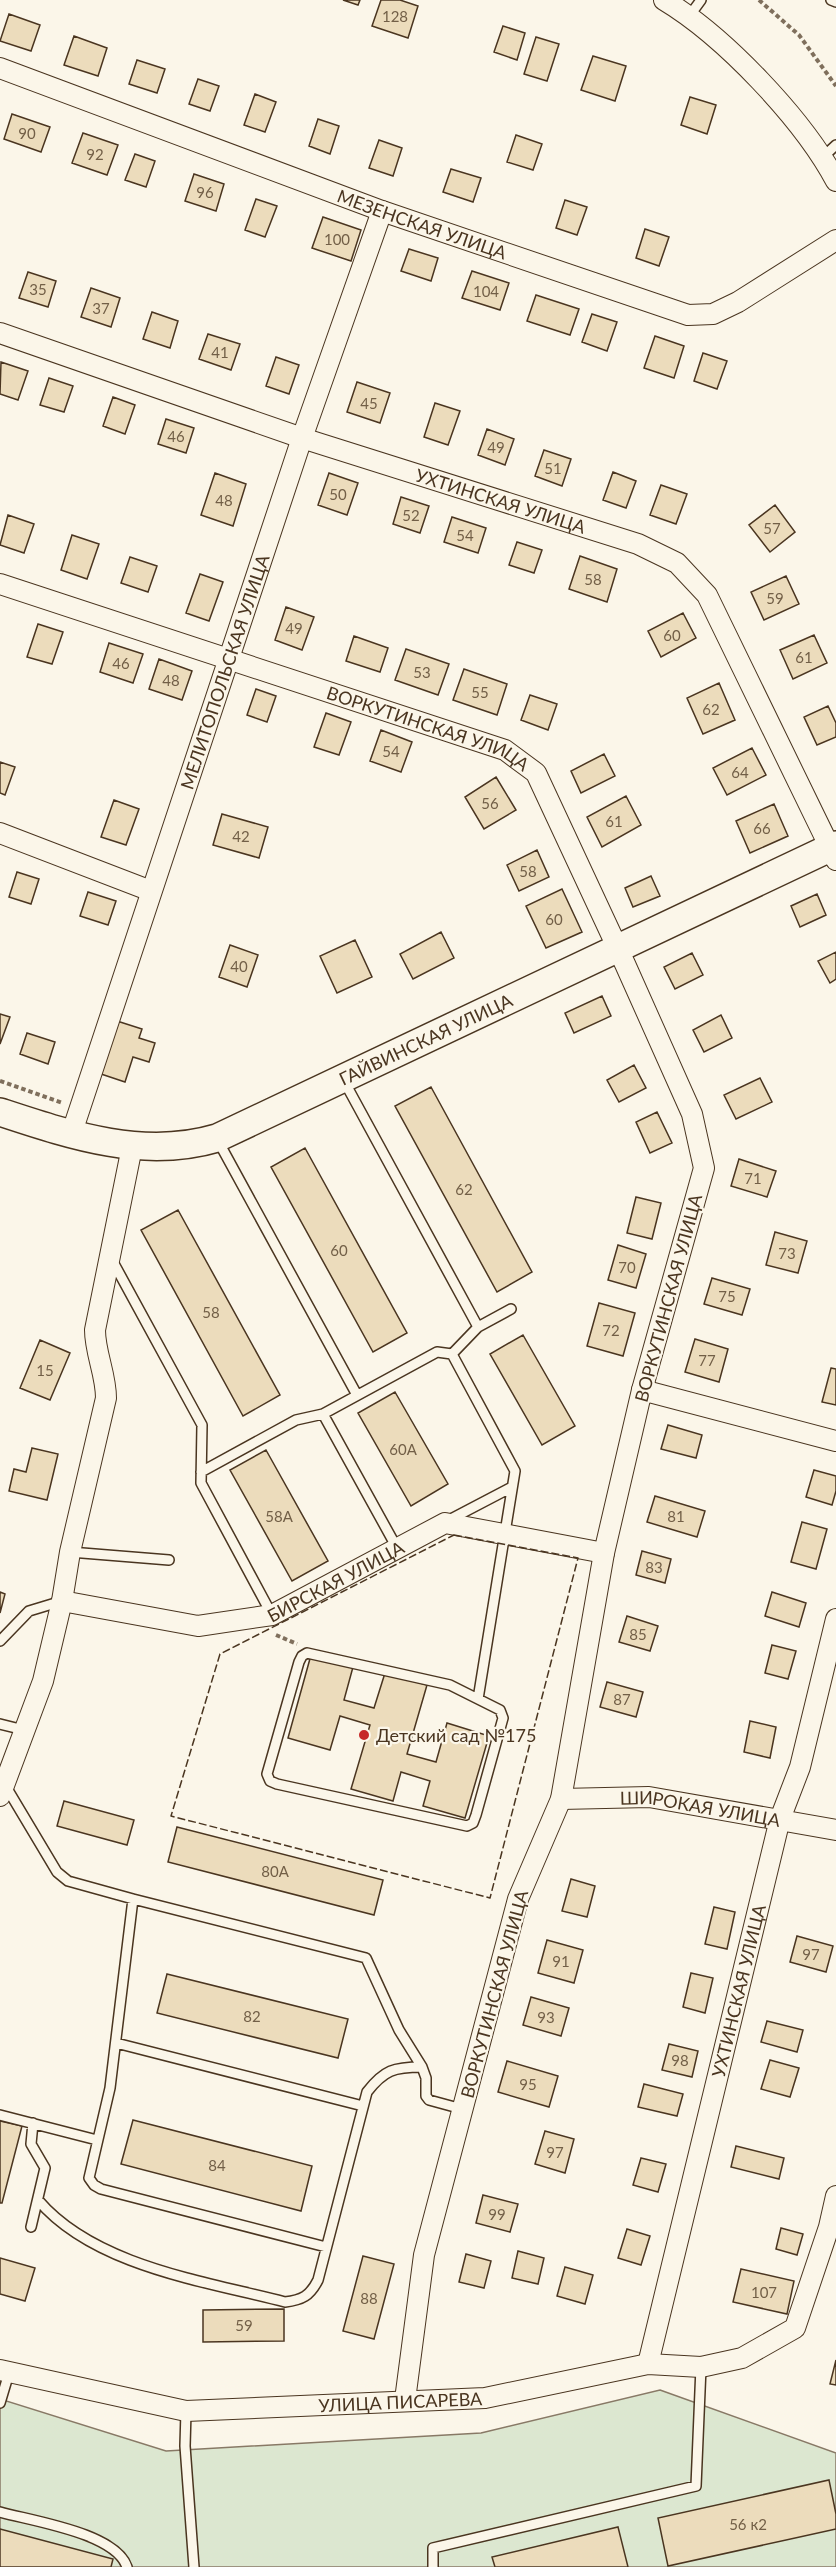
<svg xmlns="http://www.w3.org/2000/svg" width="836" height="2567" font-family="Lato,sans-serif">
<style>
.green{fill:#dce7d0;stroke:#887966;stroke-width:1.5}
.building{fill:#ecdcbc;stroke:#4a3520;stroke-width:1.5}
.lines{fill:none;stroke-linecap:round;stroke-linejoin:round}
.service-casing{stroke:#4a3520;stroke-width:12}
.minor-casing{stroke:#4a3520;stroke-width:22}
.secondary-casing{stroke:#4a3520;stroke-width:30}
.path{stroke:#7f6f5c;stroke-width:4;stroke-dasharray:4.5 3;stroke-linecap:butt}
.service{stroke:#fbf6e9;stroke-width:9}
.minor{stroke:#fbf6e9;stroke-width:20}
.secondary{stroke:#fbf6e9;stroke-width:27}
.fence{stroke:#4a3520;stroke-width:1.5;stroke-dasharray:8 3;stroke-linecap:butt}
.poi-dot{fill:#c62828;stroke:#fbf6e9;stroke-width:2}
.labels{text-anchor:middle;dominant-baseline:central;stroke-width:4.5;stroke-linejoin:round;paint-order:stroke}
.number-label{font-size:15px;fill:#725f47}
.street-label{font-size:18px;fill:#4a3520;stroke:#fbf6e9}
.poi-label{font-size:18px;fill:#4a3520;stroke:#fbf6e9;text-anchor:start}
</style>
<rect width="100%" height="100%" fill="#fbf6e9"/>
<path class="green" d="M660 2390 836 2453V2567H0V2399L166 2451 481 2433Z"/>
<path class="building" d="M343 0H360L358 5Z
M381 0H400L418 6 408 38 372 26Z
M9 14 40 25 31 51 0 41Z
M503 26 525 33 517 60 494 52Z
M74 36 107 48 98 76 64 65Z
M536 37 559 44 547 81 524 74Z
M593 56 626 66 615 101 581 90Z
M137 60 165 69 157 93 129 84Z
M198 79 219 86 210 111 189 104Z
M255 94 276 102 265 132 244 125Z
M690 97 716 105 707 134 681 125Z
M12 114 50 127 41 152 4 139Z
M318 119 339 126 330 154 309 146Z
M83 133 118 145 107 175 72 163Z
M516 135 542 144 533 170 507 162Z
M379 140 402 148 393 176 369 168Z
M135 154 155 161 146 187 125 180Z
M451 169 481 178 473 202 443 192Z
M194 174 224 184 216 211 185 201Z
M256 199 277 206 265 237 245 230Z
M565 200 587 207 577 235 556 228Z
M323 217 361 230 351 261 312 248Z
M645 229 669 237 659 266 636 258Z
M409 249 438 258 431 281 401 271Z
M472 271 509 283 500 310 462 298Z
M28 272 56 281 48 307 19 298Z
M91 288 120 298 111 327 81 317Z
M536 295 579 309 570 335 527 321Z
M152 312 178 321 170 348 143 339Z
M592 314 617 322 607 351 582 342Z
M208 334 240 344 231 370 199 359Z
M655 336 684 346 674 378 644 368Z
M703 353 727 361 717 389 694 381Z
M276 357 299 365 289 394 266 386Z
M1 362 28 371 18 400 0 394Z
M49 378 73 386 64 412 40 405Z
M357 382 390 393 380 423 347 412Z
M113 397 135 405 125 434 103 426Z
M435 403 460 411 448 445 424 437Z
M166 419 194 428 186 453 158 444Z
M487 429 514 439 505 465 478 455Z
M544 450 571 459 562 486 535 476Z
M613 472 636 481 626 508 603 500Z
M215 473 246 484 233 526 201 515Z
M329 473 358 483 347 515 318 505Z
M661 485 687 494 676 524 650 515Z
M401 497 429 506 420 533 393 524Z
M775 505 795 532 770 552 749 525Z
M8 515 34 524 24 553 0 545Z
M452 517 486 528 478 553 444 542Z
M72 535 99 544 87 579 61 570Z
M517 542 542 550 534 573 509 565Z
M580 556 617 569 607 602 569 589Z
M130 557 157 566 148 592 121 583Z
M200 574 223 582 209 621 186 613Z
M786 576 799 604 764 620 751 592Z
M286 607 314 617 302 650 275 640Z
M683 613 696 638 661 657 648 631Z
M38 624 63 632 52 664 27 657Z
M814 635 827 663 793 679 780 650Z
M354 636 388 648 380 672 346 661Z
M109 643 143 654 133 683 100 672Z
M406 649 449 664 438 695 395 680Z
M159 659 192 671 182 700 149 689Z
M464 669 507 684 497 715 453 700Z
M719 683 735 720 703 734 687 698Z
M256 689 276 696 267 722 247 715Z
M530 695 557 704 548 730 521 720Z
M828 706 836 723V737L817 745 804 717Z
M326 713 351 722 339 755 314 747Z
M381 730 412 742 401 772 370 761Z
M752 748 766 775 727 795 713 768Z
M604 754 615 776 581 793 571 771Z
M0 762 15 767 5 795 0 793Z
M496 777 516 810 484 829 465 797Z
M626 796 641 825 602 847 587 817Z
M114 800 139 809 126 845 101 837Z
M774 804 788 836 750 853 736 821Z
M222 814 268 827 259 858 213 845Z
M537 850 549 877 519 891 507 865Z
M17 872 39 879 31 904 9 897Z
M651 876 660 896 633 907 625 888Z
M562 889 582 932 546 948 526 906Z
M88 892 116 901 108 925 80 916Z
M817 894 826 915 800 927 791 906Z
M441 932 454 958 413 979 400 954Z
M355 940 372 977 337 993 320 956Z
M230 945 258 955 247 987 219 977Z
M836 952V979L830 983 818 961Z
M692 953 703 975 675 989 664 967Z
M602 996 611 1016 574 1033 565 1013Z
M0 1014 10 1017 0 1044Z
M721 1015 732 1038 704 1052 693 1030Z
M117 1021 142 1029 139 1038 155 1043 149 1062 133 1057 125 1082 101 1074Z
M27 1033 55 1042 48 1064 20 1054Z
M634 1065 646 1088 619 1102 607 1080Z
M760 1078 772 1102 736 1119 724 1095Z
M431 1087 532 1272 497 1292 395 1106Z
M657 1112 672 1143 650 1153 636 1122Z
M305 1148 407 1333 373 1352 271 1167Z
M739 1159 776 1171 767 1197 731 1186Z
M636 1197 661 1203 652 1239 627 1233Z
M178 1210 280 1395 243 1416 141 1230Z
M775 1232 807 1241 798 1273 766 1265Z
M618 1245 646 1254 636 1288 608 1280Z
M712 1278 750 1289 742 1315 704 1304Z
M599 1303 635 1313 623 1356 587 1346Z
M523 1335 575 1426 542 1445 490 1354Z
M695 1339 728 1349 719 1382 685 1372Z
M40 1340 70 1353 50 1400 20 1388Z
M831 1368 836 1369V1405L822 1402Z
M395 1392 448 1484 411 1506 358 1413Z
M668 1425 702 1435 696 1458 661 1449Z
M32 1448 58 1454 47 1500 9 1491 14 1469 26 1472Z
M266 1450 328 1561 292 1581 230 1470Z
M814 1470 836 1476V1491L832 1505 806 1497Z
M655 1496 705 1511 697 1537 647 1522Z
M802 1522 827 1529 816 1569 791 1562Z
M642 1551 671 1559 665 1583 636 1575Z
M0 1592 5 1594 0 1613Z
M772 1592 806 1603 799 1627 765 1616Z
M627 1616 658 1626 650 1651 619 1642Z
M772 1645 796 1651 788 1679 765 1673Z
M311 1655 353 1667 344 1700 374 1708 385 1673 427 1685 407 1754 436 1762 447 1723 489 1736 465 1818 423 1806 430 1781 401 1772 393 1801 351 1789 370 1725 340 1716 330 1750 288 1738Z
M607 1682 643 1692 636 1717 600 1707Z
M750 1721 776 1727 770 1758 744 1752Z
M64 1801 134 1820 127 1845 57 1826Z
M177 1827 383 1880 374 1915 168 1862Z
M571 1879 595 1886 587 1917 562 1911Z
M714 1907 735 1912 727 1949 705 1944Z
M797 1936 833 1946 826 1972 790 1962Z
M547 1940 583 1950 574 1983 538 1973Z
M691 1973 713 1978 705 2013 683 2007Z
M167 1974 348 2019 338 2058 157 2013Z
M531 1997 569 2008 561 2036 523 2025Z
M767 2021 803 2030 797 2052 761 2042Z
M669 2044 698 2051 692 2077 662 2070Z
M770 2060 799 2068 790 2097 761 2089Z
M507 2061 558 2076 549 2107 498 2092Z
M644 2084 683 2094 677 2116 638 2107Z
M133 2120 312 2166 301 2211 121 2164Z
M0 2121 22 2126 2 2203H0Z
M545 2131 574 2139 565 2173 535 2164Z
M736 2146 784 2158 779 2179 731 2167Z
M641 2158 666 2164 658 2192 633 2185Z
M483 2195 518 2204 510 2232 476 2223Z
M781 2228 803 2234 797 2255 776 2249Z
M627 2229 650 2236 641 2265 618 2258Z
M518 2251 544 2258 538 2284 512 2278Z
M466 2254 491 2261 484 2288 459 2282Z
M363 2256 394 2264 374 2339 343 2331Z
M0 2258 35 2268 25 2301 0 2294Z
M565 2267 593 2275 585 2304 557 2296Z
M741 2269 794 2281 787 2314 733 2302Z
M284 2309V2341L203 2342V2310Z
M836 2360V2385L830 2384Z
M829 2480 836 2514V2529L668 2566 658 2518Z
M618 2527 628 2567H495L492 2557Z
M0 2529 113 2559 111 2567H0Z"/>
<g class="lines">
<defs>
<path id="service" d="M831 0 836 2
M690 15 701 0
M823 157 836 145
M344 1081 478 1327 452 1354 515 1471 478 1699 450 1685 307 1653 302 1656 299 1662 267 1774 270 1781 277 1784 467 1826 473 1823 476 1815 503 1718 500 1710 478 1699
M217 1139 357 1395
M112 1260 202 1425 201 1483 272 1615
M478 1327 511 1309
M323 1414 397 1548
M201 1472 296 1420 323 1414 437 1352 452 1354
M449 1520 512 1487
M70 1552 169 1560
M0 1641 29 1611 62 1601
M0 1724 24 1730
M5 1785 57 1872 68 1881 133 1899
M116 2043 363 2106
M0 2115 97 2140
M38 2200C94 2266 204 2281 285 2302 302 2300 310 2296 318 2280L367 2092C384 2070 394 2067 422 2067
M31 2227 45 2168 31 2144 33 2123
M326 2247 101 2189 94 2185 89 2178 110 2088 133 1899 366 1958 399 2030 422 2067 426 2078V2096L429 2100 462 2109
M0 2403 9 2373
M186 2411 185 2446 194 2567
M0 2512C32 2521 116 2533 127 2567
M433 2567V2548L696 2486 701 2367"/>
<g id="minor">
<path d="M664 0C724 36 803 119 836 181"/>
<path id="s1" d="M0 68 382 211 688 315 713 314 738 302 836 240"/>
<path id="s2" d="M0 333 302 438 638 544 677 563 707 595 836 860"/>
<path id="s3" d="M0 584 505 750 536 773 625 964 692 1114 704 1168 642 1390 604 1553 561 1799 518 1899 424 2255 405 2400"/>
<path d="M0 833 151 891"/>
<path id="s4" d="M71 1135 302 438 382 211"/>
<path d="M642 1390 836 1441"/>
<path d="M62 1601 70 1552 106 1398C106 1374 95 1353 95 1330L132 1147"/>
<path id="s5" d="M0 1796 43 1681 62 1601 198 1626 272 1615 445 1523 604 1553"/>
<path id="s6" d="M561 1799 649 1797 836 1830"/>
<path id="s7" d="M648 2364 780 1819 800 1767 836 1619"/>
<path id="s8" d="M0 2370 186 2411 485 2398 648 2364 701 2367 742 2358 795 2328 829 2227 836 2196"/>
</g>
<g id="secondary">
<path id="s9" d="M0 1112C70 1135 143 1160 217 1138L836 845"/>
</g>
</defs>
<use href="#service" class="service-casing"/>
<use href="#minor" class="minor-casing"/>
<use href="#secondary" class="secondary-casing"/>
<path class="path" d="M759 0 799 35 836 86
M0 1081 63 1103
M276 1635 297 1644"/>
<use href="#service" class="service"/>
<use href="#minor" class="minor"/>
<use href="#secondary" class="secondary"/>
<path class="fence" d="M454 1535 578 1558 490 1898 171 1816 220 1654Z"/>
</g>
<circle class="poi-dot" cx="364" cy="1735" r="6"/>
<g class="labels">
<g class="number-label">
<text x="395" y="16">128</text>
<text x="27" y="133">90</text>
<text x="95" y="154">92</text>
<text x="205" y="192">96</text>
<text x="337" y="239">100</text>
<text x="38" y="289">35</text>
<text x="486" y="291">104</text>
<text x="101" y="308">37</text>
<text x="220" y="352">41</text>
<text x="369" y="403">45</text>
<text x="176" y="436">46</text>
<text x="496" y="447">49</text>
<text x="553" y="468">51</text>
<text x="338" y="494">50</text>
<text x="224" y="500">48</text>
<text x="411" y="515">52</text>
<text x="772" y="528">57</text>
<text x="465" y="535">54</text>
<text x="593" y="579">58</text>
<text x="775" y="598">59</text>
<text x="294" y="628">49</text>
<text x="672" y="635">60</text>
<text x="804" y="657">61</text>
<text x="121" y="663">46</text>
<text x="422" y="672">53</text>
<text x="171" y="680">48</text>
<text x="480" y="692">55</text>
<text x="711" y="709">62</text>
<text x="391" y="751">54</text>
<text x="740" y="772">64</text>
<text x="490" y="803">56</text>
<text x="614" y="821">61</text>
<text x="762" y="828">66</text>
<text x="241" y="836">42</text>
<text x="528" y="871">58</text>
<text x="554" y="919">60</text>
<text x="239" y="966">40</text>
<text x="753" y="1178">71</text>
<text x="464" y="1189">62</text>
<text x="339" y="1250">60</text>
<text x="787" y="1253">73</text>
<text x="627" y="1267">70</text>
<text x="727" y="1296">75</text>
<text x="211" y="1312">58</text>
<text x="611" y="1330">72</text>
<text x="707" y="1360">77</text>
<text x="45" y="1370">15</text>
<text x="403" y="1449">60А</text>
<text x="279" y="1516">58А</text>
<text x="676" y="1516">81</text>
<text x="654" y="1567">83</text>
<text x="638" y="1634">85</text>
<text x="622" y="1699">87</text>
<text x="275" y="1871">80А</text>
<text x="811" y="1954">97</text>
<text x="561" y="1961">91</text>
<text x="252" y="2016">82</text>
<text x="546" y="2017">93</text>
<text x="680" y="2060">98</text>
<text x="528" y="2084">95</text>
<text x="555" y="2152">97</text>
<text x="217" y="2165">84</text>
<text x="497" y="2214">99</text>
<text x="764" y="2292">107</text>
<text x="369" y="2298">88</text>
<text x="244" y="2325">59</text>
<text x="748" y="2524">56 к2</text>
</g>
<g class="street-label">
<text stroke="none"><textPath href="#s1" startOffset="450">МЕЗЕНСКАЯ УЛИЦА</textPath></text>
<text stroke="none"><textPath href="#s2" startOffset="528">УХТИНСКАЯ УЛИЦА</textPath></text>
<text stroke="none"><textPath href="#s4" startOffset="488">МЕЛИТОПОЛЬСКАЯ УЛИЦА</textPath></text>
<text stroke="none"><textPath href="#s3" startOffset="452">ВОРКУТИНСКАЯ УЛИЦА</textPath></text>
<text stroke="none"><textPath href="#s9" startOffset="453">ГАЙВИНСКАЯ УЛИЦА</textPath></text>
<text transform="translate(668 1298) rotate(-75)">ВОРКУТИНСКАЯ УЛИЦА</text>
<text stroke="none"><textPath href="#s5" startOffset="490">БИРСКАЯ УЛИЦА</textPath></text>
<text stroke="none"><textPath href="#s6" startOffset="140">ШИРОКАЯ УЛИЦА</textPath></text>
<text stroke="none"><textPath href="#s7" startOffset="384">УХТИНСКАЯ УЛИЦА</textPath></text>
<text transform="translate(494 1994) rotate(-75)">ВОРКУТИНСКАЯ УЛИЦА</text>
<text stroke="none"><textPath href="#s8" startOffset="405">УЛИЦА ПИСАРЕВА</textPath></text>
</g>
<g class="poi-label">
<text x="376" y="1735">Детский сад №175</text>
</g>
</g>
</svg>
